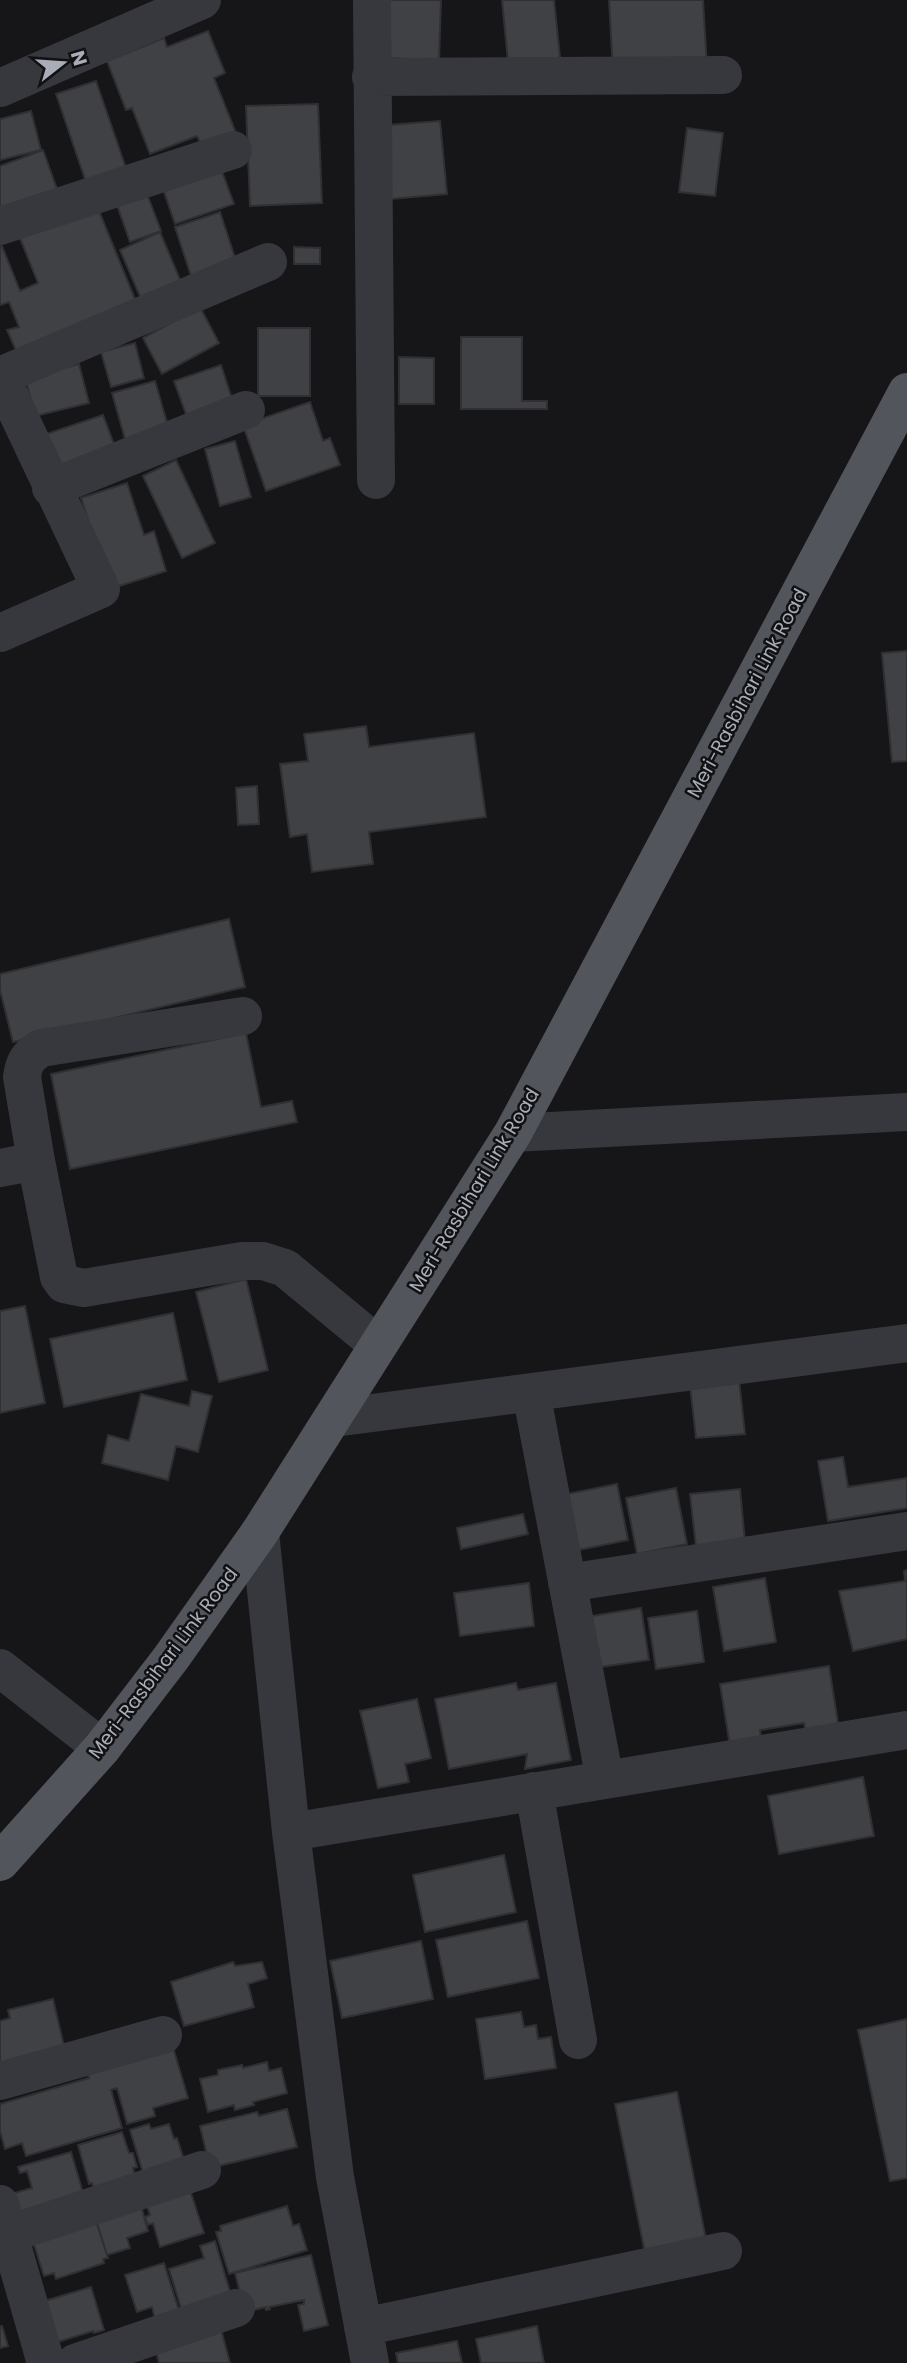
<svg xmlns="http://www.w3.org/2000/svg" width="907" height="2363" font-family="Poppins,sans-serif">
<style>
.building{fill:#404145;stroke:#303034;stroke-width:2}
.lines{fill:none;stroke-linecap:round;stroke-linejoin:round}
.minor{stroke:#37383d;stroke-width:38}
.major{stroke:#53555c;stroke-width:38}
.labels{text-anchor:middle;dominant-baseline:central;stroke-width:5;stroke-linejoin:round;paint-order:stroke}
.street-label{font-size:19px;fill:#a8adb8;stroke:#111113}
</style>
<rect width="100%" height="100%" fill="#161618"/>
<path class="building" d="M378 0H441L439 61 375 57Z
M502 0H554L561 67 509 72Z
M609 0H703L707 66 613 71Z
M208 31 225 73 214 78 236 133 202 146 197 136 150 154 132 108 126 110 107 61 164 38 167 47Z
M96 81 128 174 88 188 56 94Z
M318 104 322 203 250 206 246 106Z
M31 111 41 150 0 160V119Z
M440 121 447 194 380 200 374 126Z
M687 128 723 133 715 196 679 192Z
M43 150 57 189 0 211V166Z
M220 166 234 204 175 224 162 186Z
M147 194 161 231 130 242 117 205Z
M97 206 137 304 17 353 7 330 19 327 9 302 0 305V241L20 291 38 283 20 238Z
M220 212 240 273 195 288 175 227Z
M160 232 184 289 144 306 120 250Z
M294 247 320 248V264H294Z
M200 307 219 343 162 374 143 338Z
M258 328H310V396H258Z
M461 337H522V401H547V409H461Z
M135 343 144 378 111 387 101 352Z
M399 357 434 358V404H399Z
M79 364 89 403 35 416 25 377Z
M221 365 233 402 187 417 174 381Z
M155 381 168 426 125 439 112 393Z
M310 402 323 441 330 438 340 465 266 491 243 425Z
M103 415 115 447 58 467 46 434Z
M235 441 251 497 220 506 205 449Z
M176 460 215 543 182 558 143 476Z
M127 483 144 535 154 531 166 571 110 589 81 498Z
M907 651V761L892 762 882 653Z
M366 726 369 747 474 733 486 817 369 832 373 864 312 872 307 834 290 837 280 764 308 761 304 734Z
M257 786 259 824 238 825 236 788Z
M229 919 245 987 13 1042 0 990V974Z
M246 1033 261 1107 292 1101 297 1122 70 1169 51 1074Z
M246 1279 268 1370 219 1382 196 1292Z
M25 1306 45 1403 0 1413V1311Z
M173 1313 187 1380 64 1407 50 1339Z
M739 1380 745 1434 696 1438 690 1385Z
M192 1391 212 1396 198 1452 176 1446 168 1480 102 1463 108 1435 129 1441 141 1394 189 1406Z
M843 1457 848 1487 907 1478V1508L828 1521 818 1461Z
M617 1484 628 1540 578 1550 567 1494Z
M676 1488 687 1544 637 1554 626 1498Z
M740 1489 745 1542 696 1547 690 1494Z
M523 1514 528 1534 461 1549 457 1528Z
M907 1570V1639L853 1651 839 1591 905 1581 904 1571Z
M765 1578 776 1642 724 1651 713 1587Z
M529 1583 534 1626 460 1636 454 1593Z
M641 1608 649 1660 600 1667 592 1616Z
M697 1611 704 1662 656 1669 648 1618Z
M829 1666 840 1736 808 1741 804 1723 760 1730 762 1747 731 1752 720 1684Z
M516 1683 518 1690 556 1683 571 1760 525 1769 527 1754 449 1769 435 1699Z
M417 1699 431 1758 405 1764 409 1782 378 1788 360 1711Z
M863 1777 874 1836 779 1854 768 1796Z
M504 1855 516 1912 425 1932 413 1875Z
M527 1921 539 1978 448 1997 436 1940Z
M421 1941 433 1999 342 2018 330 1961Z
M233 1962 235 1966 262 1962 267 1978 248 1984 254 2007 184 2026 171 1982Z
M53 1999 67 2059 0 2075V2021L10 2018 8 2010Z
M521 2012 524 2027 536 2025 538 2039 551 2037 556 2068 485 2079 476 2019Z
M907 2019V2178L890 2181 858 2030Z
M172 2044 188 2098 153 2108 155 2116 127 2124 117 2088 111 2090 122 2128 26 2156 22 2143 5 2149 0 2131V2104L89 2078 86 2069Z
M267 2062 269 2071 281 2068 287 2093 253 2102 254 2105 235 2110 234 2105 208 2112 200 2079 218 2075V2070L242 2065 243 2068Z
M677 2092 707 2245 646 2258 615 2104Z
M287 2109 297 2147 210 2168 200 2126 257 2112 259 2116Z
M149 2124 151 2129 169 2124 174 2139 177 2138 185 2163 144 2176 130 2130Z
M122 2132 129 2153H133L137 2167 133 2168 136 2180 95 2192 92 2183 89 2184 78 2145Z
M71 2152 84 2196 15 2217 8 2195 32 2188 27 2171 20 2173 18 2167Z
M189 2187 204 2233 160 2247 153 2223 148 2225 145 2217 150 2215 145 2201Z
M140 2202 148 2231 127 2238 130 2248 107 2255 95 2216Z
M287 2206 293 2226 299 2224 307 2250 229 2274 216 2232 221 2231 220 2226Z
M94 2215 108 2258 103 2259 104 2263 56 2279 54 2273 44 2276 31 2235Z
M215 2241 231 2295 182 2311 169 2269 204 2258 200 2246Z
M311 2255 328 2325 304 2331 298 2305 304 2304V2300L269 2307 270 2309 266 2310V2307L245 2312 235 2273Z
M164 2263 179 2311 155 2319 152 2307 137 2312 125 2275Z
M91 2287 104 2330 94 2333 93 2331 51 2344 38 2303Z
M219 2322 230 2363H159L153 2341Z
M0 2326H2L8 2346 0 2348Z
M537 2326 544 2363H481L476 2339Z
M457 2341 462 2363H398L396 2353Z"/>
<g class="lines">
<path class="minor" d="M372 0 376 480
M371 77 723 75
M0 88 202 0
M0 226 233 150
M0 376 101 589 0 633
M0 376 268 262
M51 488 246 410
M243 1016 41 1048C28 1056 24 1062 22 1077L36 1161 59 1277 64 1284 84 1288 242 1261H263L285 1268 378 1345
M513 1133 907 1112
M0 1168 36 1161
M531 1392 605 1780
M334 1418 907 1343
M260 1532 291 1832 335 2177 370 2363
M567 1583 907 1531
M0 1668 102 1748
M534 1791 578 2040
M291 1832 907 1730
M0 2081 163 2035
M0 2204 46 2363
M9 2234 202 2170
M363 2327 723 2251
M75 2363 236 2308"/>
<path class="major" d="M0 1862 102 1748 171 1658 260 1532 513 1133 907 392"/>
</g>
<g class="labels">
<g class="street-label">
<text transform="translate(747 693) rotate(-62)">Meri-Rasbihari Link Road</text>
<text transform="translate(474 1190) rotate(-59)">Meri-Rasbihari Link Road</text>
<text transform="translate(163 1663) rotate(-53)">Meri-Rasbihari Link Road</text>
</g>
</g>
<g transform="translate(63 63) rotate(73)" stroke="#111113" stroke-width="5" paint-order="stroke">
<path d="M0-5L12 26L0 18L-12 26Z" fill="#a8adb8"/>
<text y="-10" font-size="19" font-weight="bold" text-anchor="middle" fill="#a8adb8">N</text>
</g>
</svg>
